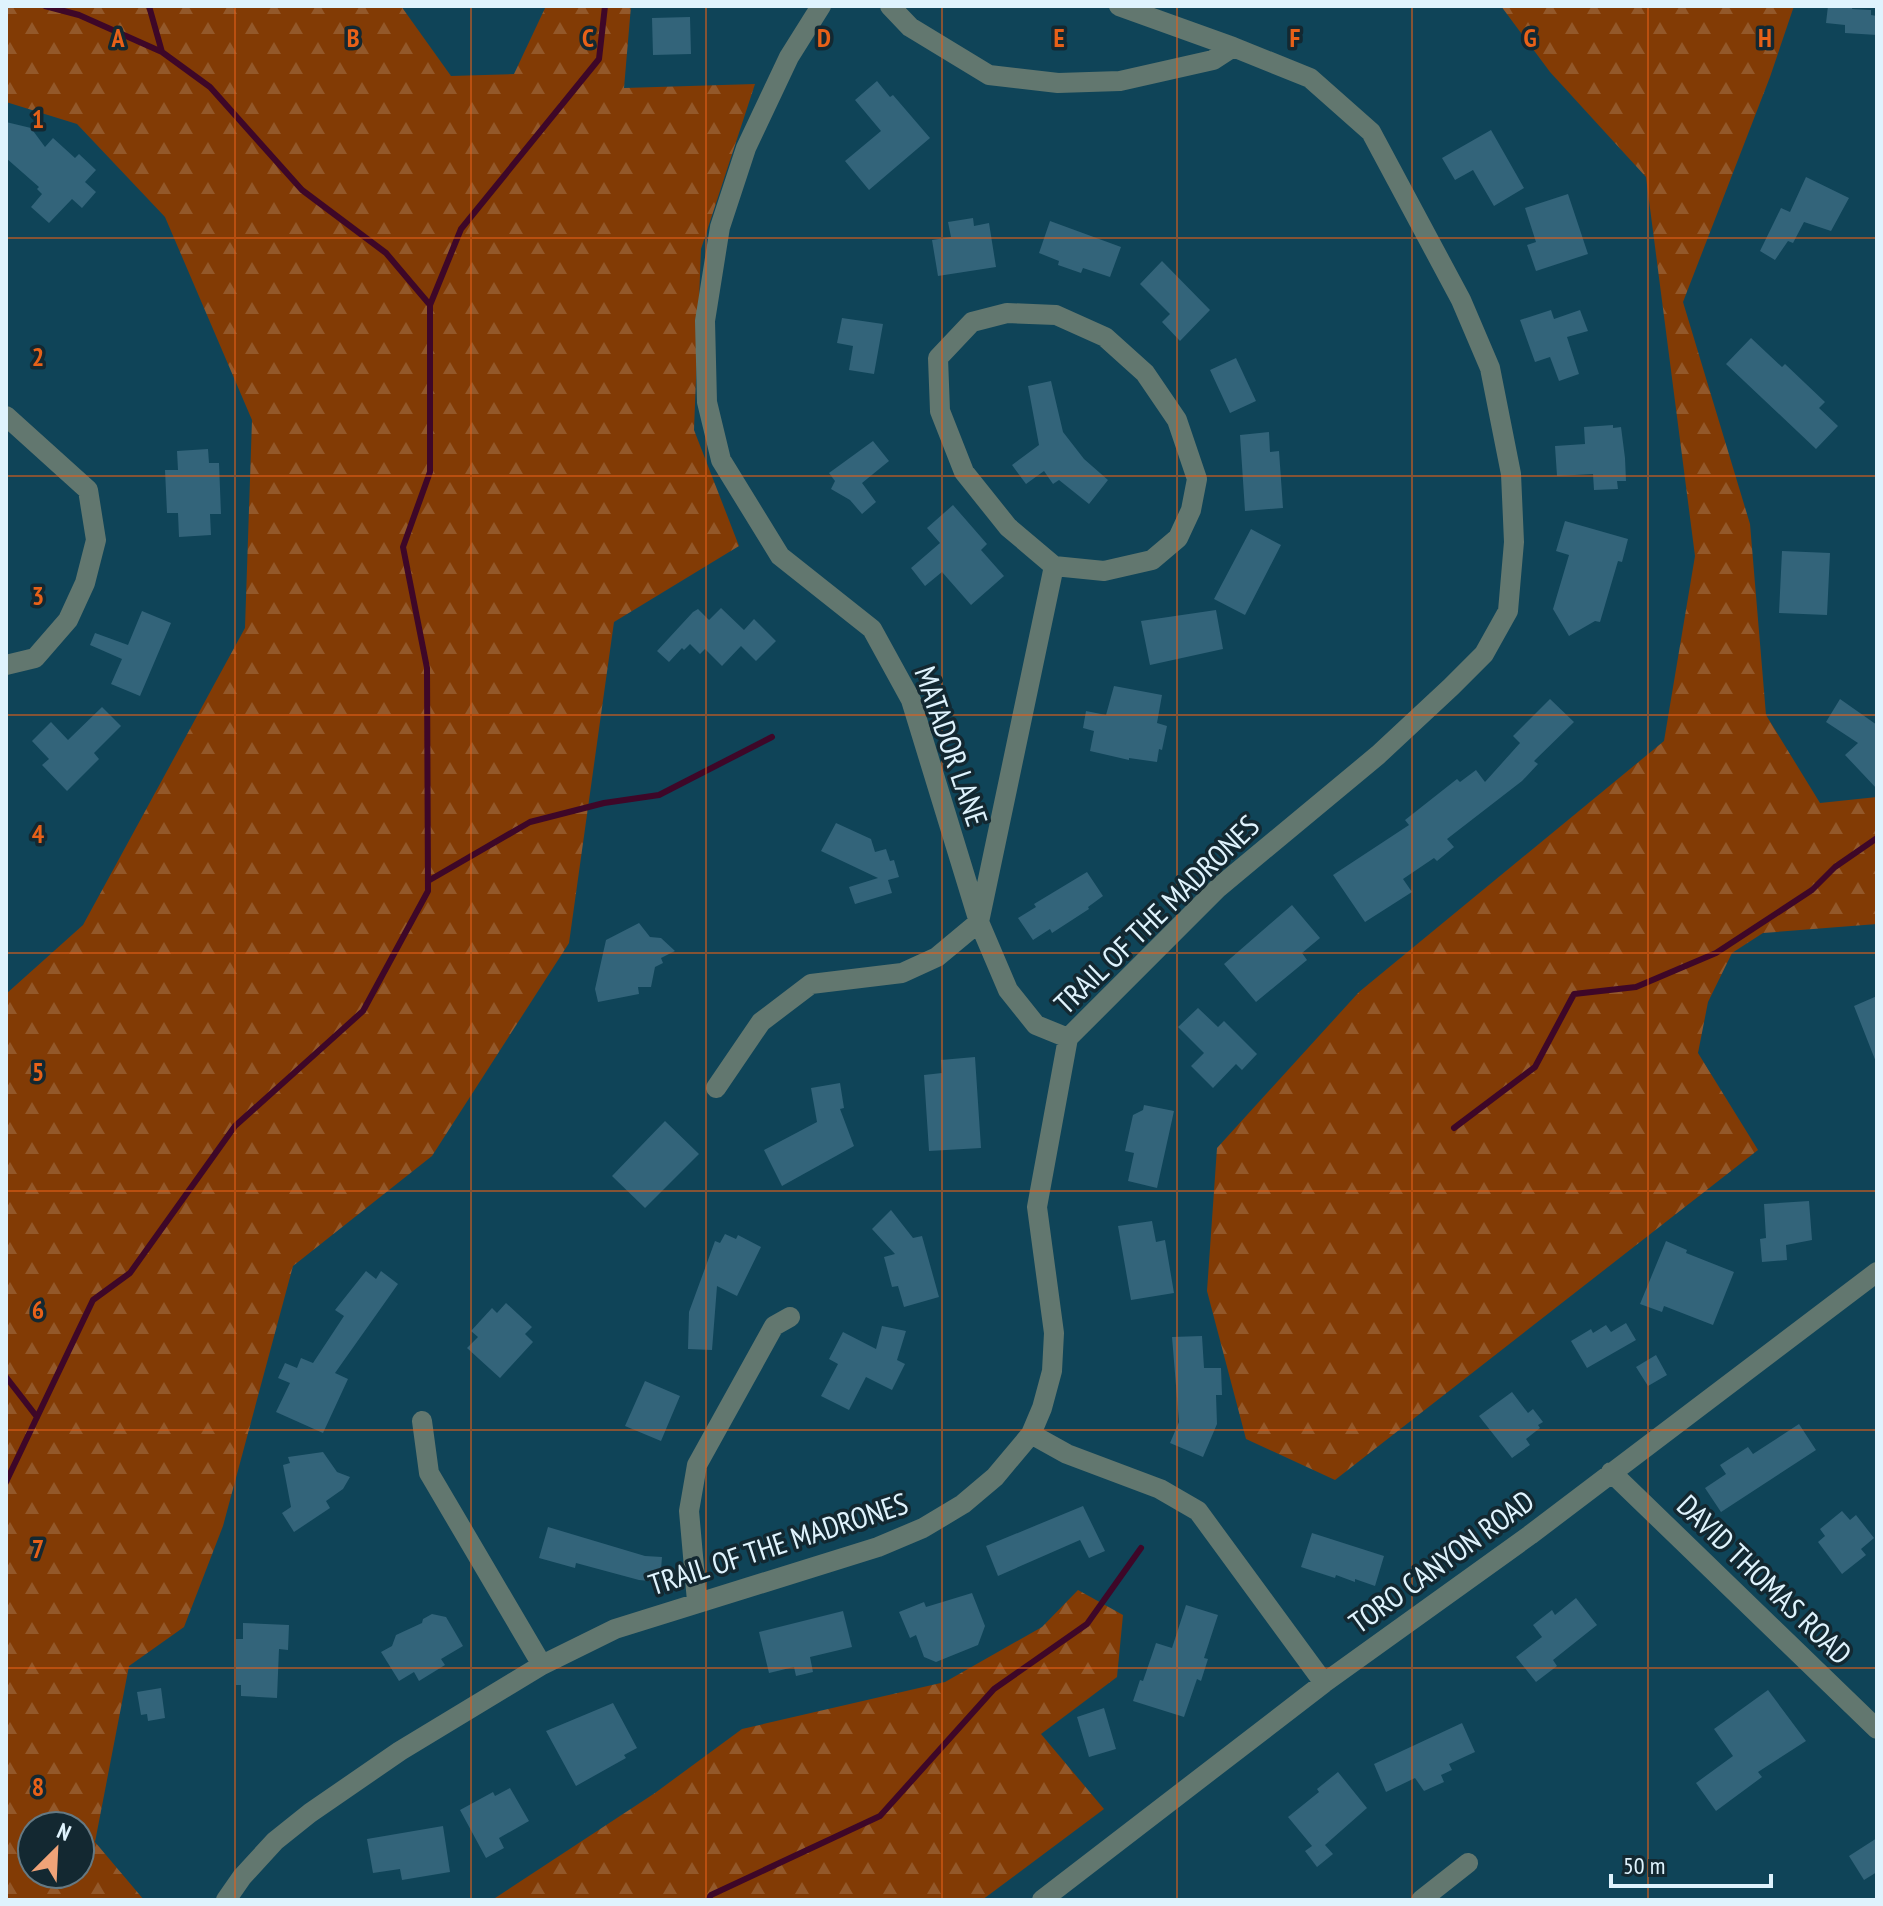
<svg xmlns="http://www.w3.org/2000/svg" width="1883" height="1906" font-family="'PT Sans Narrow',sans-serif">
<style>
.forest{fill:url(#forest-firs);fill-rule:evenodd}
.lines{fill:none;stroke-linecap:round;stroke-linejoin:round}
.stream{stroke:#3e0728;stroke-width:6}
.building{fill:#33647a}
.minor{stroke:#62776f;stroke-width:20}
.grid{fill:none;stroke:#e86118;stroke-width:2;stroke-opacity:0.55}
.labels{text-anchor:middle;dominant-baseline:central;stroke-width:7;stroke-linejoin:round;paint-order:stroke}
.street-label{font-size:30px;fill:#dff3fd;stroke:#132831}
.grid-label{font-size:26px;text-anchor:middle;font-weight:bold;fill:#e86118;stroke:#132831;stroke-width:7;stroke-linejoin:round;paint-order:stroke}
</style>
<defs>
<pattern id="forest-firs" width="22" height="20" patternUnits="userSpaceOnUse" patternTransform="scale(2)"><rect width="22" height="20" fill="#823b05"/><path d="M5 1l3.5 6h-7zM16 11l3.5 6h-7z" fill="#93582a"/></pattern>
</defs>
<rect width="100%" height="100%" fill="#0f4458"/>
<path class="forest" d="M6 6H401L451 76 514 74 546 6H631L624 88 755 84 701 249 694 430 739 546 614 622 569 943 432 1156 293 1266 223 1526 184 1627 129 1666 95 1842 144 1900H6V994L83 925 245 628 252 420 165 217 77 124 6 102ZM32 1826H80V1874H32Z
M1501 6H1794L1770 77 1683 302 1750 524 1766 715 1820 803 1877 797V924L1763 933 1732 953 1708 1002 1698 1053 1758 1150 1335 1480 1246 1439 1207 1291 1217 1148 1359 992 1664 741 1695 556 1646 177 1550 72Z
M1078 1590 1123 1615 1117 1677 1041 1734 1104 1809 982 1900H492L655 1793 742 1729 945 1682 1042 1627Z"/>
<g class="lines">
<path class="stream" d="M45 6 79 15 162 52
M149 6 162 52 210 87 302 190 386 253 430 305
M428 881 530 822 604 803 659 795 772 737
M1454 1128 1535 1067 1574 994 1636 987 1716 953 1812 890 1835 867 1877 838
M6 1377 37 1417
M6 1482 93 1300 130 1273 235 1126 363 1011 428 891 427 668 403 547 430 472V305L461 229 599 59 605 6
M708 1900 711 1895 880 1816 994 1689 1087 1624 1141 1548"/>
</g>
<path class="building" d="M1828 6H1853L1852 9 1871 10V15L1877 16V35L1845 33V25L1826 23Z
M690 17 691 54 653 55 652 18Z
M877 81 890 97 893 95 930 138 869 190 845 161 881 131 855 100Z
M6 122 31 128 45 147 53 138 75 158 79 154 96 170 85 182 96 192 82 208 72 199 49 223 31 207 42 194 37 189 39 187 6 158Z
M1491 130 1524 188 1494 206 1473 170 1455 180 1442 158Z
M1806 177 1849 198 1831 231 1804 222 1793 243 1788 241 1775 260 1760 251 1781 208 1790 212Z
M1568 194 1588 254 1536 271 1527 245 1536 242 1525 208Z
M973 218 974 226 989 223 996 267 938 276 932 240 951 237 948 222Z
M1050 221 1121 247 1110 277 1083 268 1081 273 1058 265 1059 261 1039 253Z
M1162 261 1210 310 1180 341 1162 322 1170 314 1140 284Z
M1551 310 1554 319 1580 310 1588 331 1567 337 1579 374 1559 381 1550 357 1535 362 1520 320Z
M842 318 883 324 874 374 849 370 853 346 837 343Z
M1751 338 1782 367 1785 364 1825 402 1819 408 1838 426 1816 449 1726 364Z
M1236 358 1256 401 1230 413 1210 370Z
M1051 381 1063 432 1084 459 1108 480 1089 504 1059 480 1053 484 1044 471 1026 484 1012 465 1039 445 1028 386Z
M1613 425V428L1621 427 1625 458 1626 481H1617L1618 489 1594 490 1593 474 1557 476 1555 446 1585 444 1584 427Z
M1269 432 1270 452 1279 451 1283 508 1245 511 1240 435Z
M873 441 889 461 862 483 876 502 862 514 850 500 831 489 835 481 829 473Z
M208 449 209 463H219L221 514H210L211 535 179 537 178 513H167L165 470H178L177 451Z
M953 505 987 544 981 550 1004 576 971 605 942 572 925 586 911 568 940 543 927 528Z
M1565 521 1628 539 1622 562 1618 561 1600 622 1595 621 1569 636 1553 609 1569 555 1556 551Z
M1251 529 1281 545 1245 615 1214 599Z
M1782 551 1830 553 1827 615 1779 613Z
M721 608 744 630 754 619 776 641 756 661 741 646 722 666 705 649 700 654 690 644 684 650 682 648 669 662 657 651 693 612 698 609 709 620Z
M1216 610 1223 649 1150 665 1141 621Z
M142 611 171 623 140 696 111 684 122 659 90 645 95 633 128 645Z
M1114 686 1162 695 1157 723 1167 726 1162 750 1159 749 1157 762 1129 758V760L1090 751 1094 731 1083 728 1086 711 1106 715Z
M1550 699 1574 722 1534 761 1538 764 1522 781 1447 839 1454 847 1437 861 1434 858 1403 879 1412 892 1365 922 1333 875 1409 825 1405 820 1457 779 1460 782 1476 770 1485 782 1520 743 1513 736Z
M1840 699 1877 725V789L1845 755 1858 743 1826 722Z
M102 707 121 726 94 753 99 759 67 791 42 765 49 759 32 741 51 722 68 740Z
M836 823 871 839 875 852 886 849 890 861 894 860 899 877 888 880 892 893 855 904 849 887 878 878 821 851Z
M1087 872 1103 896 1088 907 1089 909 1052 933 1050 929 1033 940 1018 918 1036 907 1034 904Z
M1292 905 1320 938 1302 953 1307 960 1256 1002 1224 964Z
M639 923 650 937 661 938 675 951 661 958 663 963 655 967 651 987H638L639 994 598 1002 595 989 606 940Z
M1877 996V1062H1876L1854 1006Z
M1198 1008 1218 1027 1224 1021 1257 1054 1242 1070 1236 1064 1213 1088 1191 1066 1204 1053 1178 1027Z
M975 1057 981 1148 929 1151 924 1075 942 1073 941 1060Z
M840 1083 844 1108 840 1109 854 1146 782 1186 764 1150 817 1122 811 1088Z
M1144 1105 1174 1111 1157 1188 1128 1181 1134 1153 1125 1151 1133 1115 1143 1110Z
M665 1121 699 1154 645 1208 612 1176Z
M1809 1201 1812 1240 1786 1245 1787 1260 1762 1262 1760 1239 1766 1238 1764 1204Z
M891 1210 913 1238 922 1236 939 1297 904 1307 898 1286 892 1287 884 1257 895 1254 872 1229Z
M1152 1221 1156 1242 1165 1240 1174 1293 1131 1300 1118 1226Z
M725 1234 736 1239 738 1235 761 1247 737 1296 717 1286 712 1350 688 1349 689 1312 715 1241 720 1243Z
M1666 1241 1687 1250 1686 1253 1734 1272 1713 1325 1664 1306 1662 1312 1640 1304Z
M366 1271 376 1279 381 1271 398 1284 335 1373 348 1379 323 1433 276 1412 290 1383 278 1378 285 1363 297 1368 301 1358 313 1363 344 1316 335 1310Z
M506 1303 532 1327 525 1334 533 1342 500 1378 467 1348 478 1337 471 1331 492 1308 497 1313Z
M1626 1323 1636 1340 1587 1368 1571 1341 1591 1329 1593 1333 1606 1325 1611 1332Z
M882 1326 906 1331 897 1360 905 1364 892 1390 866 1377 849 1410 821 1396 838 1364 829 1359 843 1332 876 1349Z
M1202 1336 1204 1368H1221L1222 1395H1216L1217 1424 1203 1457 1170 1443 1179 1422 1172 1337Z
M1656 1355 1667 1375 1648 1386 1636 1367Z
M645 1381 680 1396 661 1441 625 1426Z
M1512 1392 1528 1413 1533 1409 1543 1422 1538 1425 1540 1428 1526 1439 1530 1445 1512 1458 1479 1416Z
M1799 1424 1816 1450 1721 1512 1705 1488 1726 1474 1720 1465 1748 1447 1753 1454Z
M323 1452 337 1472 350 1477 343 1489 326 1501 330 1508 294 1532 282 1513 291 1507 283 1465 290 1463 288 1457Z
M1083 1506 1105 1551 1089 1558 1080 1540 998 1576 986 1546Z
M1842 1511 1850 1520 1856 1515 1874 1538 1861 1549 1866 1555 1842 1574 1818 1542 1825 1536 1820 1529Z
M548 1527 645 1556 662 1557 660 1582 639 1580 576 1563 575 1568 539 1558Z
M1312 1533 1384 1556 1375 1586 1355 1579V1582L1336 1575 1335 1578 1301 1567Z
M972 1593 985 1626 978 1645 936 1662 924 1657 916 1635 910 1638 899 1612 924 1602 926 1607Z
M1576 1598 1597 1625 1553 1660 1557 1666 1536 1682 1516 1657 1542 1637 1533 1625 1552 1610 1555 1615Z
M1186 1605 1218 1615 1204 1658 1208 1659 1201 1681 1197 1679 1184 1717 1133 1701 1140 1680 1143 1681 1156 1643 1172 1648Z
M843 1611 852 1647 810 1657 813 1672 796 1676 794 1667 769 1673 759 1632Z
M432 1614 446 1617 463 1646 441 1659 445 1665 419 1681 414 1672 399 1681 381 1652 392 1646 396 1635 422 1623 423 1619Z
M243 1623 289 1625 288 1650 279 1649 277 1698 241 1696V1685H236V1639H243Z
M161 1688 165 1718 148 1721 147 1714 141 1715 137 1692Z
M1768 1690 1806 1741 1758 1772 1762 1777 1716 1811 1696 1783 1733 1756 1714 1729Z
M613 1703 637 1748 624 1755 626 1758 576 1786 546 1731Z
M1104 1708 1116 1749 1089 1757 1077 1717Z
M1462 1723 1475 1752 1449 1764 1452 1770 1441 1775 1444 1782 1424 1791 1415 1778 1386 1792 1374 1764Z
M1338 1772 1367 1808 1325 1845 1333 1854 1317 1867 1305 1851 1312 1846 1288 1817 1319 1792 1317 1789Z
M510 1788 529 1821 499 1838 504 1848 486 1858 460 1810 493 1792 495 1796Z
M443 1826 450 1872 402 1880 400 1869 373 1873 367 1839Z
M1877 1838V1872L1864 1880 1849 1856Z"/>
<g class="lines">
<path class="minor" d="M890 6 910 27 989 75 1058 83 1120 81 1213 60 1233 47
M1007 313 1056 315 1105 337 1145 373 1177 420 1197 479 1191 510 1178 538 1152 560 1104 571 1054 566 1008 527 964 472 940 411 938 358 972 322Z
M6 416 88 490 96 540 85 583 68 620 35 658 6 665
M1054 566 979 922 1008 990 1036 1025 1068 1038
M716 1088 761 1022 811 984 902 973 937 957 979 922 911 700 872 629 780 556 721 460 707 402 705 321 720 227 746 148 789 57 821 6
M422 1421 429 1473 542 1665
M1031 1434 1067 1454 1160 1489 1198 1511 1324 1683
M1611 1472 1877 1729
M697 1601 689 1511 697 1465 774 1326 790 1317
M226 1900 242 1877 275 1841 310 1813 400 1751 542 1665 615 1629 878 1547 923 1528 963 1504 995 1477 1031 1434 1042 1408 1052 1371 1054 1333 1037 1207 1068 1038 1218 888 1378 755 1451 687 1484 654 1508 611 1514 542 1511 474 1490 368 1461 300 1371 132 1310 78 1233 47 1119 6
M1042 1900 1324 1683 1530 1535 1877 1272
M1421 1900 1468 1863"/>
</g>
<path class="grid" d="M235 6V1900M471 6V1900M706 6V1900M942 6V1900M1177 6V1900M1412 6V1900M1648 6V1900M6 238H1877M6 476H1877M6 715H1877M6 953H1877M6 1191H1877M6 1430H1877M6 1668H1877"/>
<g class="labels">
<g class="street-label">
<text transform="translate(952 746) rotate(71)">MATADOR LANE</text>
<text transform="translate(1156 914) rotate(-44)">TRAIL OF THE MADRONES</text>
<text transform="translate(778 1543) rotate(-18)">TRAIL OF THE MADRONES</text>
<text transform="translate(1441 1561) rotate(-36)">TORO CANYON ROAD</text>
<text transform="translate(1765 1579) rotate(44)">DAVID THOMAS ROAD</text>
</g>
</g>
<g class="grid-label">
<text x="118" y="47">A</text>
<text x="353" y="47">B</text>
<text x="588" y="47">C</text>
<text x="824" y="47">D</text>
<text x="1059" y="47">E</text>
<text x="1295" y="47">F</text>
<text x="1530" y="47">G</text>
<text x="1765" y="47">H</text>
<text x="38" y="128">1</text>
<text x="38" y="366">2</text>
<text x="38" y="605">3</text>
<text x="38" y="843">4</text>
<text x="38" y="1081">5</text>
<text x="38" y="1319">6</text>
<text x="38" y="1558">7</text>
<text x="38" y="1796">8</text>
</g>
<rect width="1883" height="1906" fill="none" stroke="#dff3fd" stroke-width="16"/>
<g transform="translate(56 1850) rotate(24)"><circle r="38" fill="#132831" stroke="#657983" stroke-width="2"/>
<path d="M0-6L14 30L0 20L-14 30Z" fill="#f0a378"/>
<text y="-12" font-size="22" font-weight="bold" text-anchor="middle" fill="#dff3fd">N</text>
</g>
<path d="M1611 1874v12h160v-12" fill="none" stroke="#dff3fd" stroke-width="4"/>
<text x="1623" y="1874" font-size="24" fill="#dff3fd" stroke="#132831" stroke-width="6" paint-order="stroke">50 m</text>
</svg>
